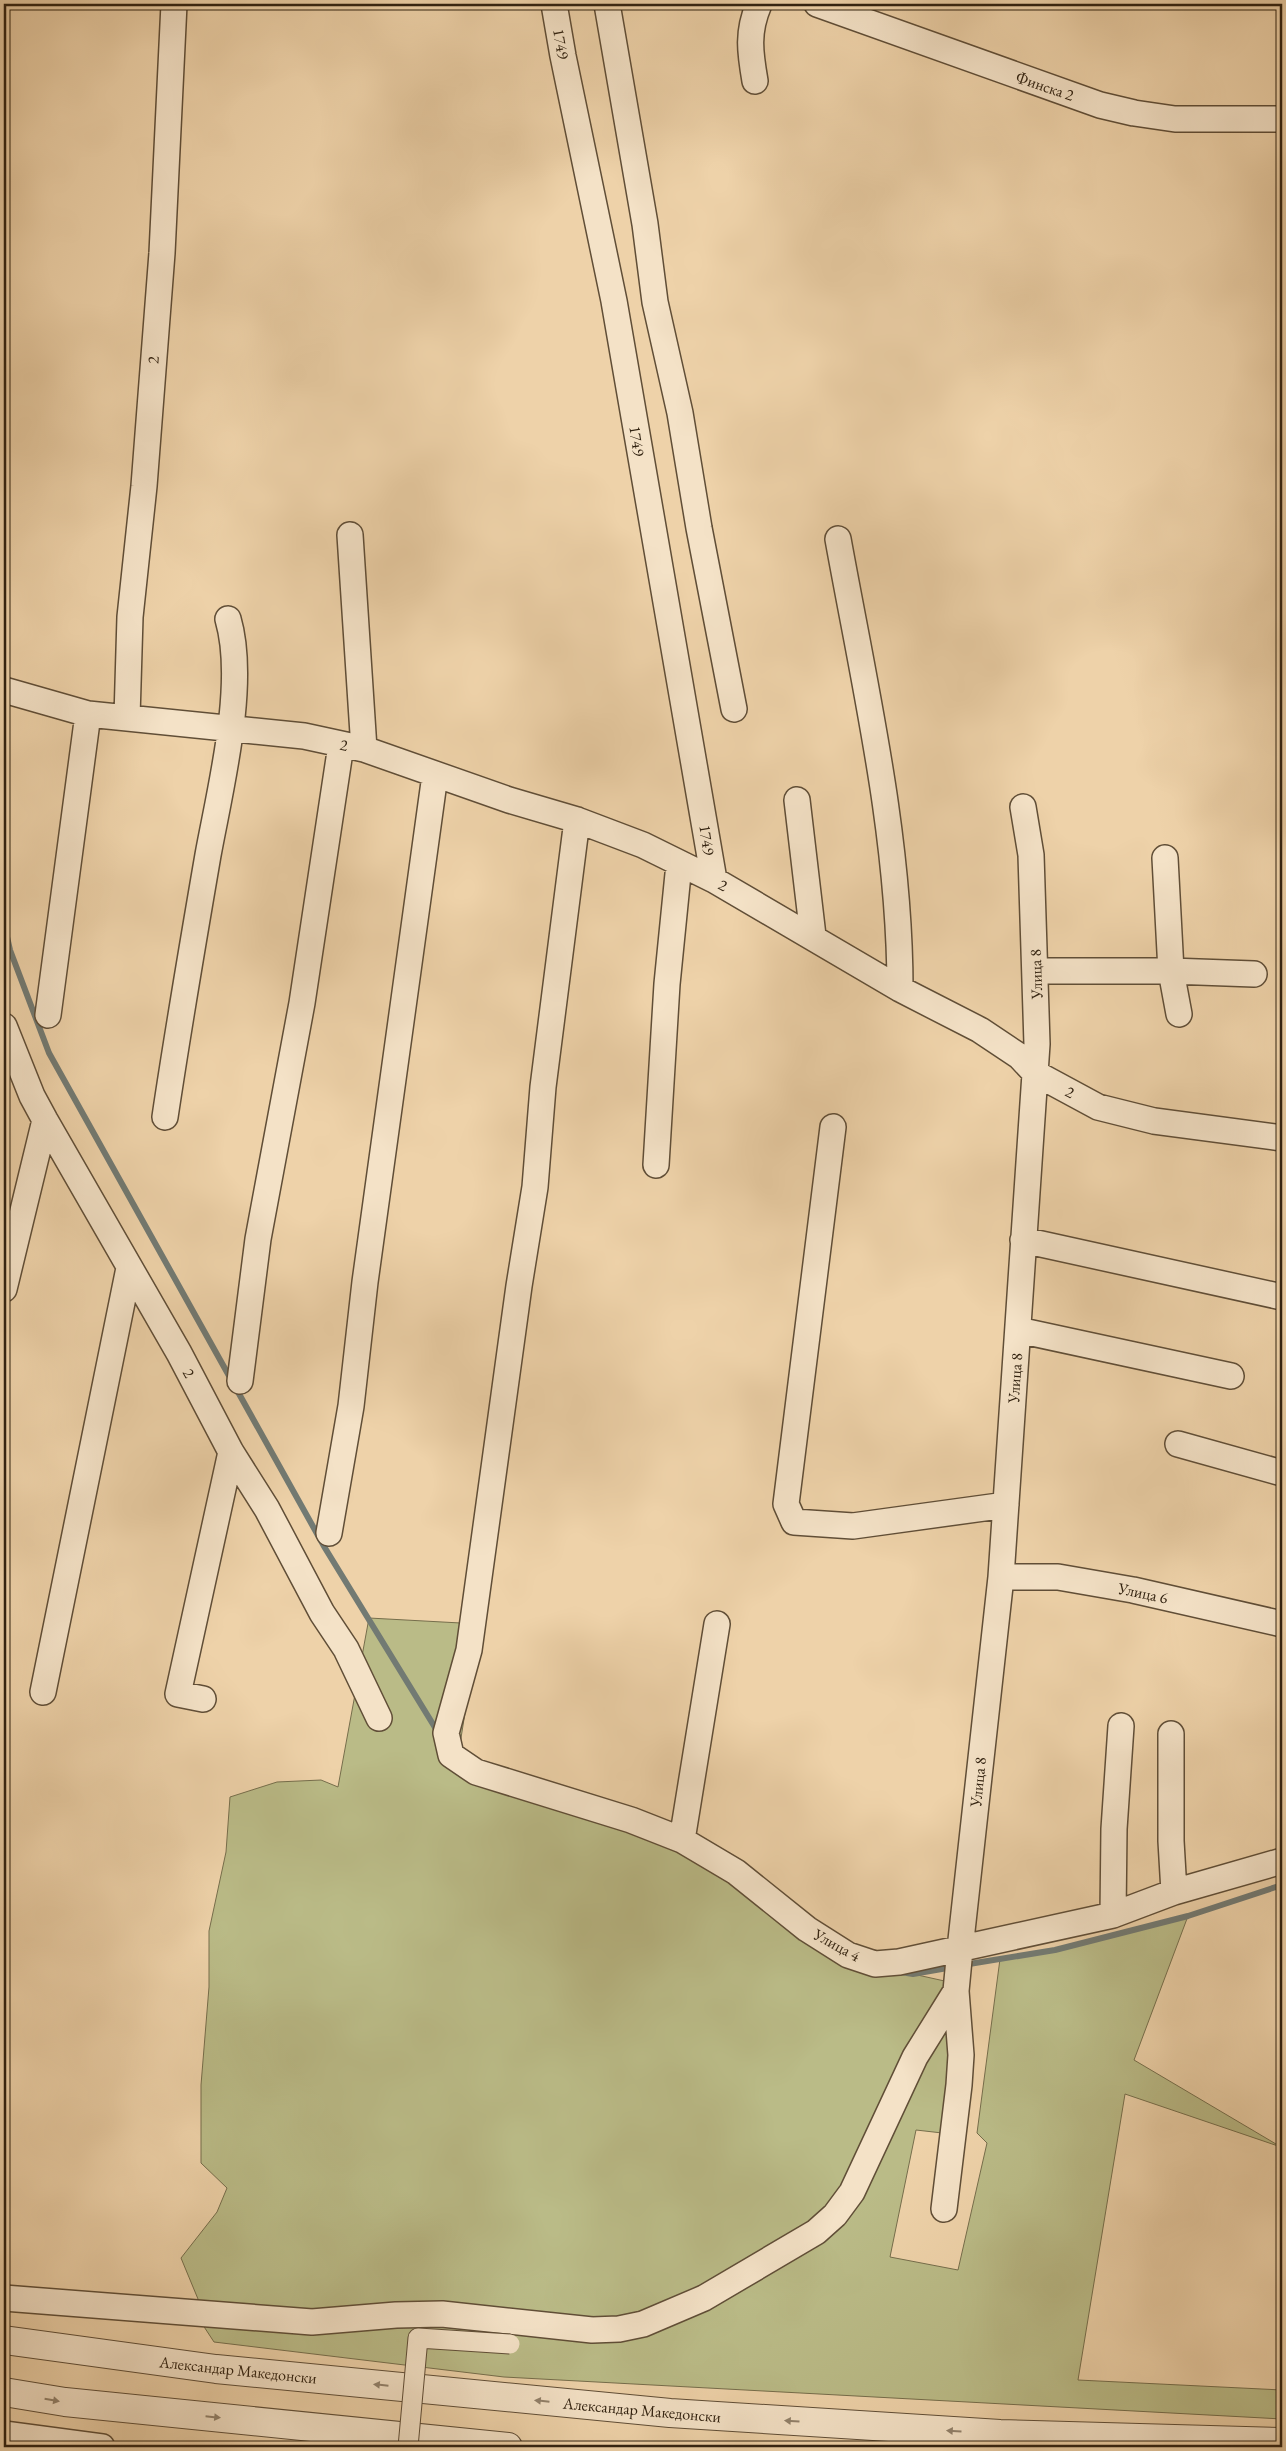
<svg xmlns="http://www.w3.org/2000/svg" width="1286" height="2451" font-family="'EB Garamond',serif">
<style>
.green{fill:#babb87;stroke:#766e4c}
.lines{fill:none;stroke-linecap:round;stroke-linejoin:round}
.stream{stroke:#727a73;stroke-width:6}
.minor-casing{stroke:#604e37;stroke-width:28}
.tertiary-casing{stroke:#604e37;stroke-width:30}
.minor{stroke:#f4e2c7;stroke-width:25}
.tertiary{stroke:#f4e2c7;stroke-width:28}
.pedestrian-bridge-casing{stroke:#604e37;stroke-width:21;stroke-linecap:butt}
.pedestrian-bridge{stroke:#f4e2c7;stroke-width:19}
.oneway{fill:#92826c}
.labels{text-anchor:middle;dominant-baseline:central;stroke-width:4;stroke-linejoin:round;paint-order:stroke}
.street-label{font-size:16px;fill:#312211;stroke:#f4e2c7}
</style>
<rect width="100%" height="100%" fill="#eed2a9"/>
<filter id="stains"><feTurbulence type="fractalNoise" baseFrequency=".004" numOctaves="4"/><feColorMatrix values="0 0 0 0 .2 0 0 0 0 .09 0 0 0 0 .02 0 0 0 .5 -.17"/></filter>
<radialGradient id="worn" r=".72"><stop offset=".6" stop-color="#630" stop-opacity="0"/><stop offset="1" stop-color="#630" stop-opacity=".3"/></radialGradient>
<path class="green" d="M369 1618 479 1624 458 1757 627 1810 866 1967 913 1974 949 1982 951 2134 916 2130 890 2257 958 2270 987 2143 977 2133 1000 1959 1055 1950 1188 1916 1134 2060 1281 2147 1125 2094 1078 2380 1282 2390V2419L504 2377 214 2342 197 2316 198 2299 181 2258 217 2212 227 2188 201 2163V2085L209 1987V1931L226 1852 230 1797 277 1782 321 1780 338 1787Z"/>
<g class="lines">
<path class="stream" d="M4 924 10 950 49 1053 325 1548 439 1734
M963 1965 1055 1950 1188 1916 1282 1885
M901 1972 913 1974 953 1967"/>
<defs>
<path id="minor" d="M554 4 563 56 614 301 714 880
M607 4 645 224 655 302 680 413 699 528 734 709
M817 4 1100 105 1134 113 1175 119H1282
M755 81C750 52 747 32 759 4
M350 535 364 749
M838 539C865 688 900 837 900 989
M4 690 88 714 304 736 364 749 509 800 577 820 643 845 714 880 900 989 980 1030 1019 1056 1035 1073 1098 1107 1154 1121 1282 1138
M127 717 130 617 144 486 162 253 174 4
M797 800 813 936
M577 820 543 1087 535 1187 519 1286 469 1650 446 1733 451 1755 476 1772 631 1820 682 1840 736 1872 807 1929 848 1955 875 1964 899 1962 1113 1915 1174 1892 1282 1861
M1165 858 1171 971 1179 1014
M1036 971H1171L1254 974
M48 1015 88 714
M4 1026 32 1096 45 1120 179 1353 231 1452 267 1509 322 1613 346 1649 379 1718
M165 1117C178 1030 193 942 208 855 220 789 247 684 228 619
M833 1127 786 1504 794 1522 853 1526 1006 1505
M656 1165 667 984 679 864
M1023 1240 1282 1297
M4 1289 45 1120
M1018 1330 1231 1376
M240 1381 258 1239 302 1003 341 745
M1178 1444 1282 1473
M329 1533 351 1406 365 1282 435 775
M1001 1577H1058L1133 1590 1282 1624
M43 1692 129 1268
M203 1699 178 1694 231 1452
M1171 1734V1841L1174 1892
M682 1840 717 1624
M1113 1915 1114 1829 1121 1726
M944 2209 959 2085 961 2055 956 1991 960 1949 1001 1577 1037 1044 1031 855 1023 807
M4 2298 312 2322 396 2315 442 2314 592 2330 619 2329 643 2324 704 2298 816 2232 835 2215 852 2192 915 2057 956 1991
M4 2434 102 2447"/>
<path id="tertiary" d="M4 2340 216 2369 670 2413 1000 2434 1282 2442
M4 2392 65 2402 508 2447"/>
</defs>
<use href="#minor" class="minor-casing"/>
<use href="#tertiary" class="tertiary-casing"/>
<use href="#minor" class="minor"/>
<use href="#tertiary" class="tertiary"/>
<defs>
<path id="pedestrian-bridge" d="M408 2447 418 2338 510 2344"/>
</defs>
<use href="#pedestrian-bridge" class="pedestrian-bridge-casing"/>
<use href="#pedestrian-bridge" class="pedestrian-bridge"/>
</g>
<defs><path id="oneway-solid" d="M-6-.8H1V-3.2L6.5 0L1 3.2V.8H-6Z" transform="scale(1.25)"/></defs>
<g class="oneway">
<use href="#oneway-solid" transform="translate(381 2385) rotate(-174)"/>
<use href="#oneway-solid" transform="translate(52 2400) rotate(10)"/>
<use href="#oneway-solid" transform="translate(542 2401) rotate(-174)"/>
<use href="#oneway-solid" transform="translate(213 2417) rotate(6)"/>
<use href="#oneway-solid" transform="translate(792 2421) rotate(-176)"/>
<use href="#oneway-solid" transform="translate(954 2431) rotate(-176)"/>
</g>
<g class="labels">
<g class="street-label">
<text transform="translate(561 44) rotate(80)">1749</text>
<text transform="translate(1045 86) rotate(19)">Финска 2</text>
<text transform="translate(153 360) rotate(-85)">2</text>
<text transform="translate(637 441) rotate(81)">1749</text>
<text transform="translate(344 745) rotate(12)">2</text>
<text transform="translate(707 840) rotate(81)">1749</text>
<text transform="translate(723 885) rotate(29)">2</text>
<text transform="translate(1036 974) rotate(-92)">Улица 8</text>
<text transform="translate(1070 1092) rotate(28)">2</text>
<text transform="translate(189 1373) rotate(62)">2</text>
<text transform="translate(1015 1378) rotate(-86)">Улица 8</text>
<text transform="translate(1143 1593) rotate(12)">Улица 6</text>
<text transform="translate(978 1782) rotate(-84)">Улица 8</text>
<text transform="translate(837 1945) rotate(29)">Улица 4</text>
<text transform="translate(238 2370) rotate(6)">Александар Македонски</text>
<text transform="translate(642 2410) rotate(5)">Александар Македонски</text>
</g>
</g>
<rect width="1286" height="2451" fill="none" stroke="#eed2a9" stroke-width="20"/>
<rect x="5" y="5" width="1276" height="2441" fill="none" stroke="#312211" stroke-width="2.5"/>
<rect x="10" y="10" width="1266" height="2431" fill="none" stroke="#312211"/>
<rect width="100%" height="100%" filter="url(#stains)"/>
<rect width="100%" height="100%" fill="url(#worn)"/>
</svg>
